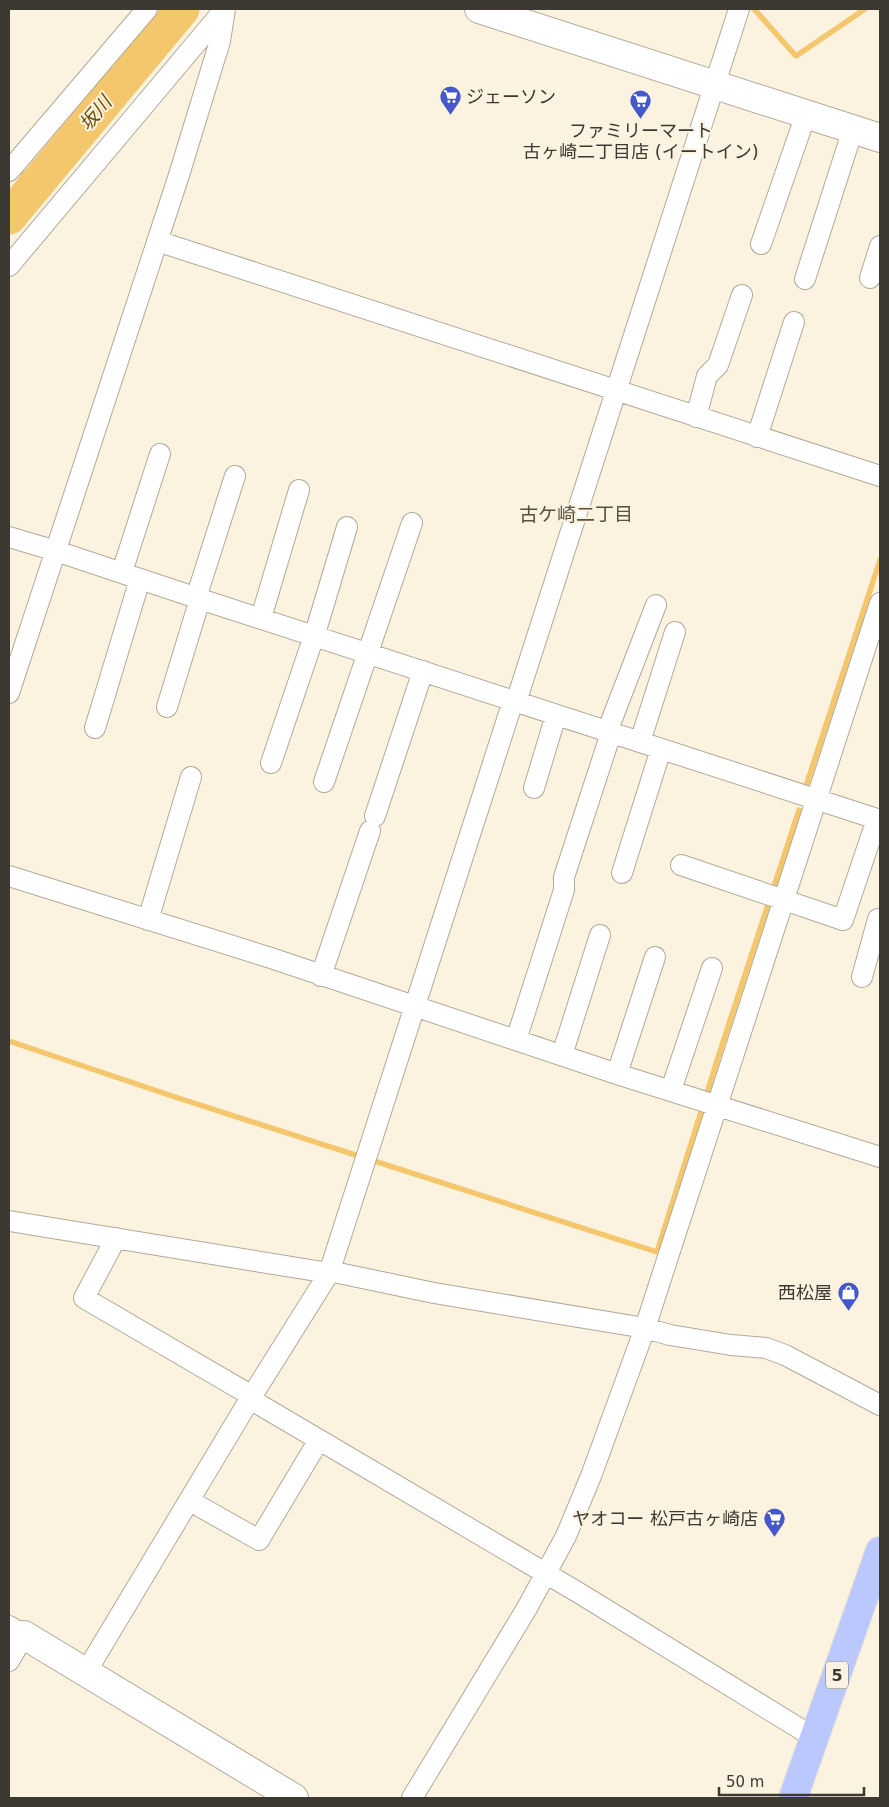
<svg xmlns="http://www.w3.org/2000/svg" width="889" height="1807" font-family="'DejaVu Sans','Noto Sans JP',sans-serif">
<style>
.lines{fill:none;stroke-linecap:round;stroke-linejoin:round}
.stream{stroke:#f4c76d;stroke-width:5.5}
.river{stroke:#f4c76d;stroke-width:35}
.street-casing{stroke:#b2aa99;stroke-width:22}
.secondary-casing{stroke:#b2aa99;stroke-width:30}
.primary-casing{stroke:#dcdbda;stroke-width:30}
.street{stroke:#fff;stroke-width:20}
.secondary{stroke:#fff;stroke-width:28}
.primary{stroke:#bbc8fd;stroke-width:28}
.labels{text-anchor:middle;dominant-baseline:central;stroke-width:4;stroke-linejoin:round;paint-order:stroke}
.shield{fill:#fbf2e0;stroke:#757066;stroke-width:1}
.shield-label{font-size:16px;font-weight:bold;fill:#3c3932}
.poi-label{font-size:18px;fill:#3c3932;stroke:#fbf2e0;text-anchor:end}
.water-label{font-size:19px;font-style:italic;fill:#6b4e01;stroke:#fbf2e0}
.neighbourhood-label{font-size:19px;fill:#585041;stroke:#fbf2e0}
</style>
<rect width="100%" height="100%" fill="#fbf2e0"/>
<g class="lines">
<path class="stream" d="M754 9 796 56 865 9
M15 169 38 183
M807 783 880 560
M9 1041 172 1096 657 1252 722 1045 799 810"/>
<path class="river" d="M9 217 182 9"/>
<defs>
<path id="street" d="M9 171 147 9
M157 241 880 476
M761 244 806 114
M9 266 224 10
M870 278 880 246
M805 279 853 129
M696 417 707 376 718 365 742 295
M757 437 794 322
M9 537 56 551 200 599 880 820
M122 572 160 454
M196 598 235 476
M261 618 299 490
M9 693 179 175 220 41 225 9
M516 702 739 9
M167 707 200 599
M95 728 140 579
M607 732 656 605
M640 742 675 632
M271 763 317 627 347 527
M324 782 412 523
M534 788 556 715
M375 816 423 671
M681 865 843 920 877 819
M622 873 661 749
M9 876 271 958 617 1074 880 1157
M148 920 191 777
M321 976 370 831
M862 977 878 919 880 920
M516 1040 564 890V877L611 733
M562 1055 600 935
M617 1074 655 957
M671 1090 712 968
M9 1221 329 1273
M116 1238 84 1298 252 1396
M329 1271 434 1293 645 1328 670 1335 731 1345 766 1348 785 1355 880 1405
M250 1399 579 1593 815 1738
M190 1501 259 1540 319 1440
M9 1626 24 1635 9 1661
M86 1672 250 1399 329 1273 513 701
M412 1798 527 1608 566 1536 591 1476 645 1328 880 603"/>
<path id="secondary" d="M479 9 880 138
M24 1635 294 1798"/>
<path id="primary" d="M793 1798 880 1551"/>
</defs>
<use href="#street" class="street-casing"/>
<use href="#secondary" class="secondary-casing"/>
<use href="#primary" class="primary-casing"/>
<use href="#street" class="street"/>
<use href="#secondary" class="secondary"/>
<use href="#primary" class="primary"/>
</g>
<defs>
<symbol id="supermarket-pin" viewBox="-11 -11 22 30"><path d="M0 17L-7.5 6A9.5 9.5 0 1 1 7.5 6Z" fill="#4457cb" stroke="#fbf2e0"/><path d="M-6-5.5h2.5l.6 2H6L4.5 2H-2.5L-4.4-4H-6ZM-1.5 3.2a1.3 1.3 0 1 0 .1 0ZM3 3.2a1.3 1.3 0 1 0 .1 0Z" fill="#fff"/></symbol>
<symbol id="shop-pin" viewBox="-11 -11 22 30"><path d="M0 17L-7.5 6A9.5 9.5 0 1 1 7.5 6Z" fill="#4457cb" stroke="#fbf2e0"/><path d="M-5-2.5h2.3a2.7 3.5 0 0 1 5.4 0H5L5.5 6h-11ZM-1.5-2.5h3a1.5 2.3 0 0 0-3 0Z" fill="#fff"/></symbol>
</defs>
<g fill-rule="evenodd">
<use href="#supermarket-pin" x="438" y="84" width="25" height="34"/>
<use href="#supermarket-pin" x="628" y="88" width="25" height="34"/>
<use href="#shop-pin" x="836" y="1280" width="25" height="34"/>
<use href="#supermarket-pin" x="762" y="1506" width="25" height="34"/>
</g>
<g class="labels">
<rect class="shield" x="826" y="1661.5" width="22" height="27" rx="4"/>
<g class="shield-label">
<text x="837" y="1675">5</text>
</g>
<g class="poi-label">
<text x="466" y="96" text-anchor="start">ジェーソン</text>
<text x="641" y="130" text-anchor="middle">ファミリーマート<tspan x="641" dy="21">古ヶ崎二丁目店 (イートイン)</tspan></text>
<text x="832" y="1292">西松屋</text>
<text x="758" y="1518">ヤオコー 松戸古ヶ崎店</text>
</g>
<g class="water-label">
<text transform="translate(95 113) rotate(-50)">坂川</text>
</g>
<g class="neighbourhood-label">
<text x="576" y="514">古ケ崎二丁目</text>
</g>
</g>
<rect width="889" height="1807" fill="none" stroke="#3c3932" stroke-width="20"/>
<path d="M719 1787v8h145v-8" fill="none" stroke="#3c3932" stroke-width="2.5"/>
<text x="726" y="1787" font-size="15" fill="#3c3932" stroke="#fbf2e0" stroke-width="4" paint-order="stroke">50 m</text>
</svg>
